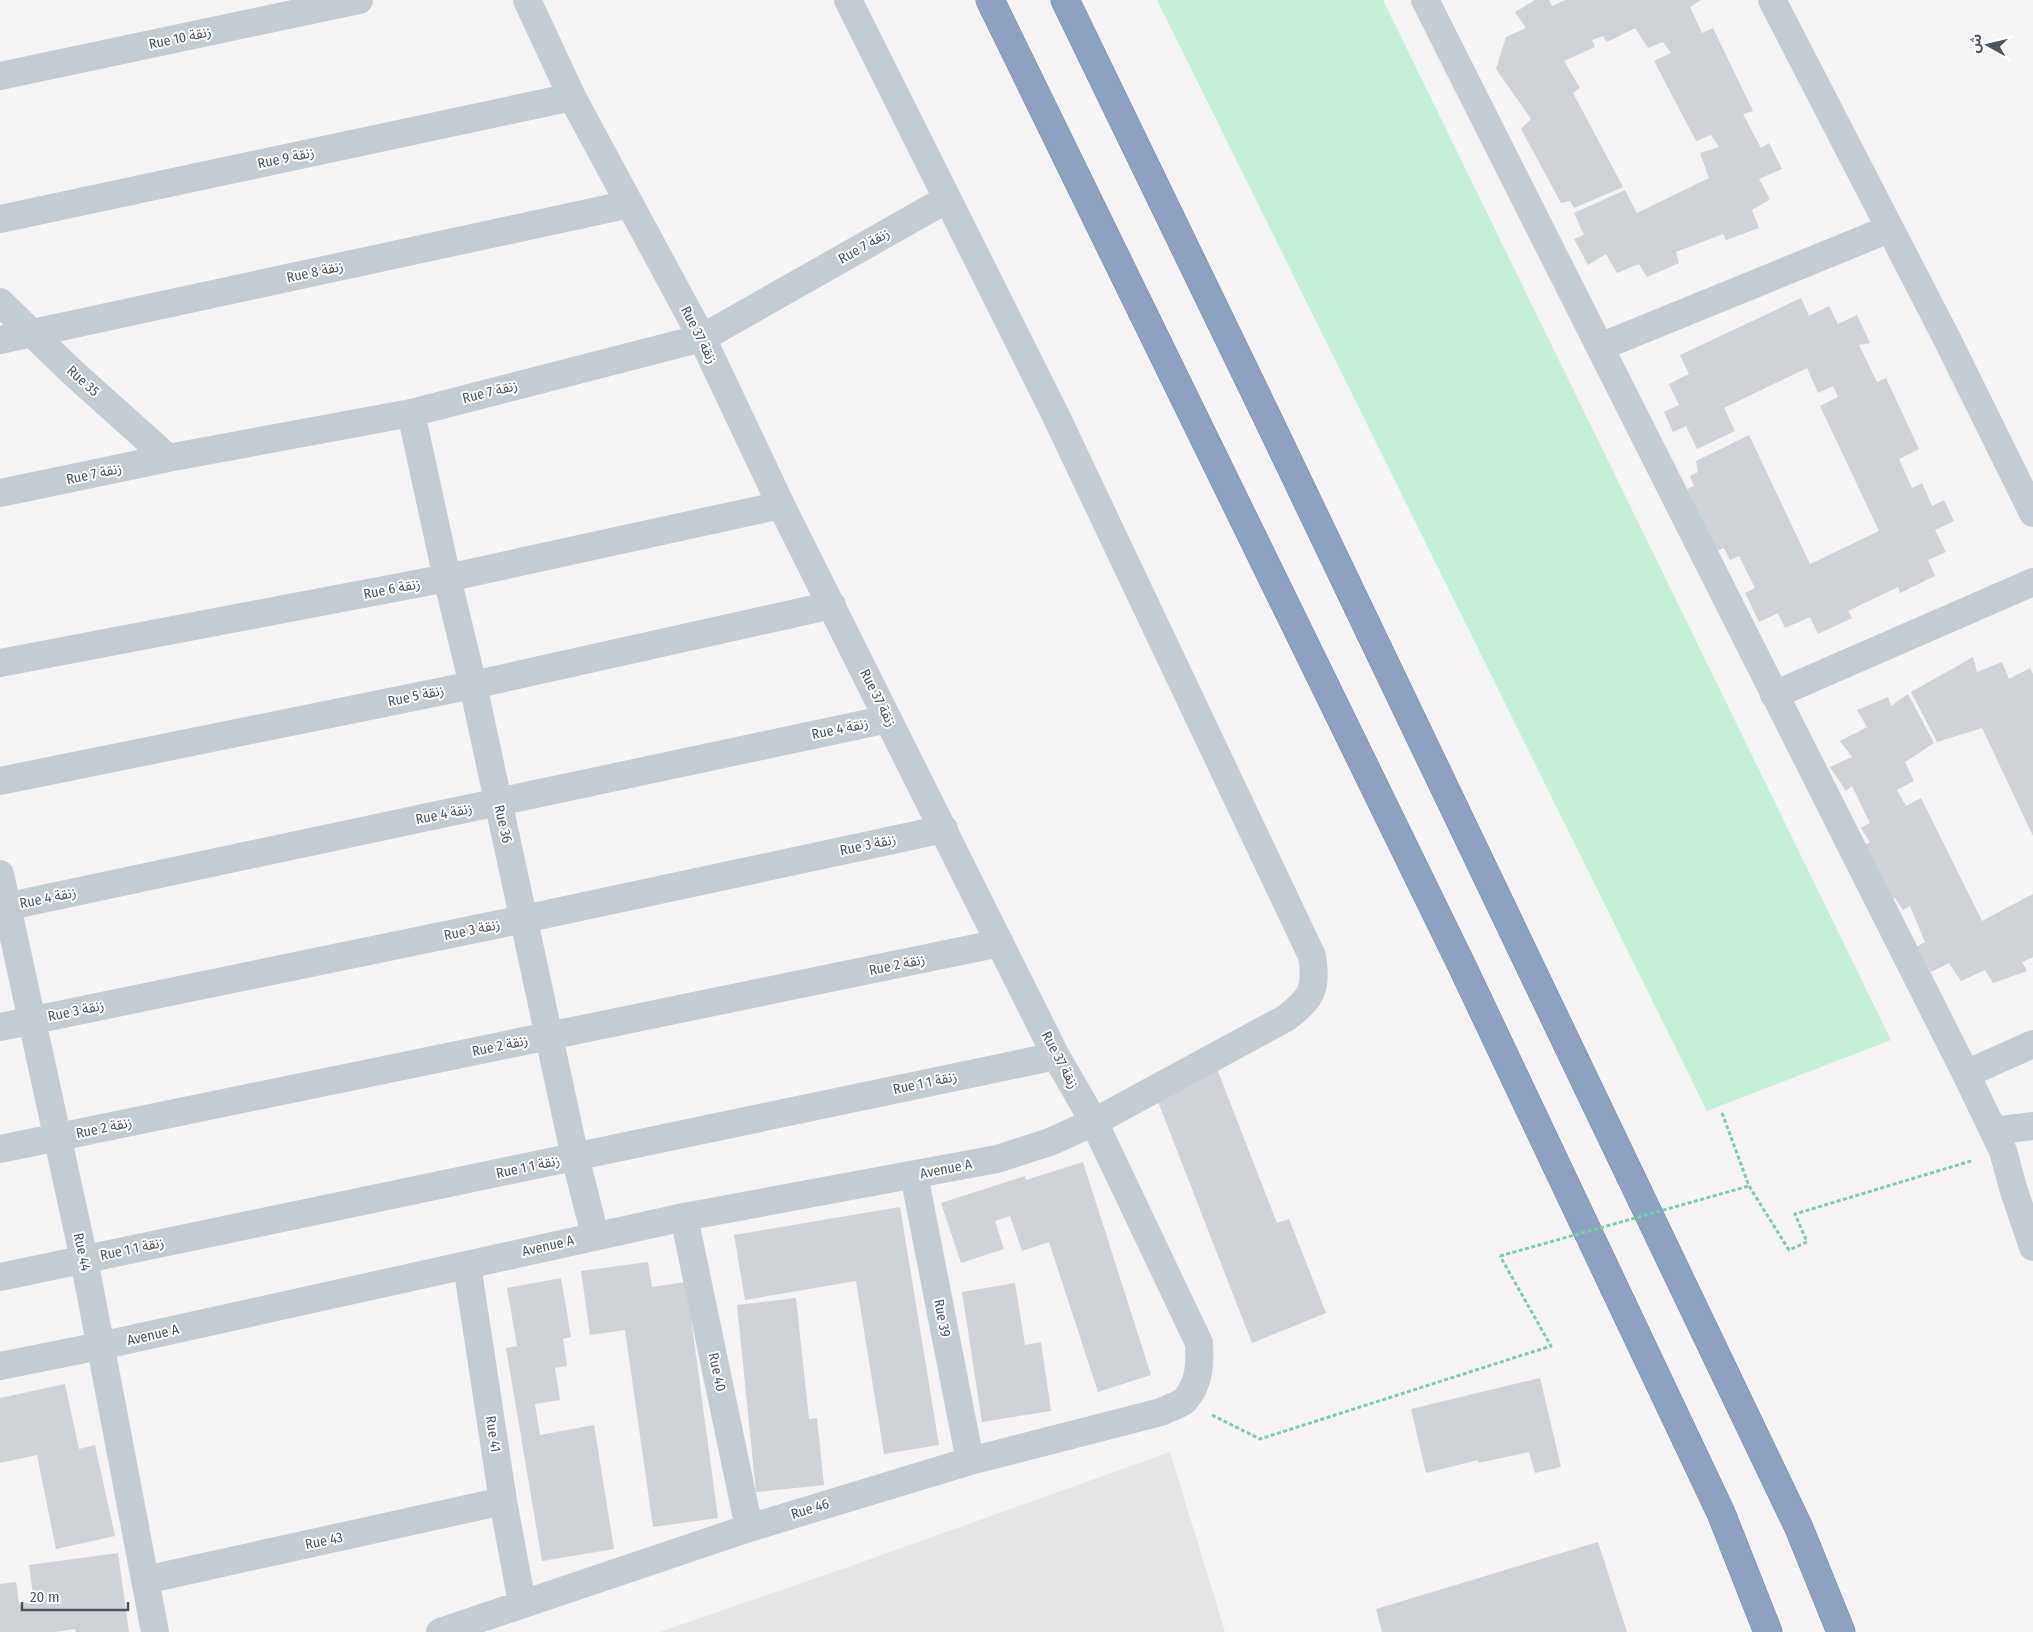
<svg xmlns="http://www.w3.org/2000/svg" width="2033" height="1632" font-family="'Fira Sans Condensed','Noto Sans Arabic',sans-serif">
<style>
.education{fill:#e6e4e5}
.green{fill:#c4f0d7}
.building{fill:#cfd2d7}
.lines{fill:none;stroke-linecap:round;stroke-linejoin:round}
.highway-casing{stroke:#778dac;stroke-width:29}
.path{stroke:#7cceaa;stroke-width:3;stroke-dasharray:4 2.5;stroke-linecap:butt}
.street{stroke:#c4ccd3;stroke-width:28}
.highway{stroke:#8ca2c0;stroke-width:28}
.path-bridge{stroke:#7cceaa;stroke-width:3;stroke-dasharray:4 2.5;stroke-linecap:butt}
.labels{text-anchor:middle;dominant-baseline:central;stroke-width:4;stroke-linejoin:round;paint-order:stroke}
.street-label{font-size:14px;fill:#4a5560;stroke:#fff}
</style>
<rect width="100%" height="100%" fill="#f5f3f3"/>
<path class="education" d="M1170 1452 1225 1632H660L848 1567Z"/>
<path class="green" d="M1157 0H1383L1891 1040 1707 1111Z"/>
<path class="building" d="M1535 0H1549L1552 6 1566 0H1701L1690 7 1702 33 1713 28 1753 111 1743 114 1761 148 1769 143 1782 169 1759 179 1770 199 1752 210 1759 228 1726 240 1723 234 1676 252 1679 263 1647 277 1639 264 1617 273 1606 254 1588 265 1574 239 1584 235 1574 213 1625 190 1637 213 1709 178 1700 153 1719 147 1711 135 1696 141 1654 61 1671 53 1663 42 1648 48 1635 28 1607 42 1603 36 1592 40 1595 47 1564 61 1580 88 1573 93 1623 187 1574 208 1570 201 1561 203 1521 129 1531 119 1496 69 1506 37 1526 28 1515 12Z
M1801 298 1809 316 1829 306 1838 324 1857 315 1870 343 1859 345 1877 382 1886 378 1919 449 1899 459 1912 488 1922 483 1932 506 1944 500 1954 521 1935 530 1946 552 1928 560 1935 576 1900 593 1898 587 1848 611 1852 618 1818 634 1810 617 1785 628 1778 613 1759 622 1745 593 1755 588 1739 556 1730 560 1724 548 1717 551 1687 489 1694 486 1690 476 1698 472 1696 461 1749 435 1810 564 1879 531 1820 406 1838 397 1833 386 1818 393 1807 368 1724 408 1735 431 1697 449 1686 426 1673 432 1664 412 1679 405 1669 384 1689 374 1680 355Z
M1973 657 1977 672 2002 662 2009 679 2030 668 2033 674V836L1982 728 1937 742 1911 692Z
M1908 694 1934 743 1905 762 1914 781 1897 790 1906 806 1921 798 1982 921 2033 894V957L2022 962 2027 971 1993 983 1985 970 1961 981 1949 963 1931 972 1916 947 1925 942 1910 906 1903 910 1895 898 1888 899 1862 846 1870 842 1861 828 1870 823 1852 786 1846 791 1830 767 1852 757 1840 741 1867 727 1857 710 1888 697 1891 706Z
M1217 1069 1277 1223 1289 1219 1326 1313 1252 1343 1155 1094Z
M1083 1162 1151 1375 1098 1392 1049 1242 1022 1251 1010 1216 995 1221 1004 1249 961 1263 941 1203 1025 1176 1026 1180Z
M900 1207 939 1445 884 1454 856 1281 745 1300 734 1235Z
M648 1262 652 1287 686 1282 718 1518 653 1527 625 1330 590 1335 581 1271Z
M561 1278 571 1337 563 1339 567 1366 555 1368 560 1400 535 1404 540 1435 594 1425 614 1549 542 1561 506 1348 517 1346 507 1288Z
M1015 1283 1025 1345 1041 1342 1051 1411 982 1422 962 1292Z
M796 1298 809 1419 817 1418 824 1485 756 1492 737 1305Z
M1540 1378 1561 1467 1535 1473 1529 1452 1478 1463V1460L1426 1473 1411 1409Z
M65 1384 79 1449 95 1445 115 1536 56 1549 37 1455 0 1463V1398Z
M1598 1542 1627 1632H1382L1376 1609Z
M118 1553 129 1632H76L75 1629 55 1632H0V1584L16 1582 19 1604 34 1602 29 1565Z"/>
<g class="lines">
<defs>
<path id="highway" d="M990 0 1462 966 1721 1513 1768 1632
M1065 0 1267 417 1799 1528 1841 1632"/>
</defs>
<use href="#highway" class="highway-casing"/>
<path class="path" d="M1722 1113 1749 1186 1789 1250 1807 1242 1795 1214 1971 1161
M1212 1415 1260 1439 1551 1346 1500 1256"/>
<path class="street" d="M1425 0 1966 1074 2003 1151 2014 1191 2033 1247
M1772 0 1946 337 2033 513
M0 76 359 0
M0 219 572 97
M0 302 71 371 168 458
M0 340 630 204
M1600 347 1889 229
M411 413 447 578 473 685 575 1157 595 1235
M0 493 168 458 411 413 702 338 947 199
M0 663 447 578 781 505
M1774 695 2033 582
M0 781 473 685 832 605
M0 874 84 1259 155 1632
M0 908 888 719
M0 1027 524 919 944 829
M1966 1074 2033 1044
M1994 1131 2033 1126
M0 1149 1000 943
M914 1175 970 1461
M684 1217 749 1528
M467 1265 503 1501 522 1603
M0 1277 1056 1056
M0 1366 100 1346 684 1217 997 1159 1050 1142 1094 1122 1286 1018C1312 998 1317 989 1312 956L1055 414 848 0
M145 1580 503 1501
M440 1632 749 1528 970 1461 1161 1412C1168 1408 1180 1405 1185 1400 1200 1383 1200 1363 1199 1343L1094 1122 1056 1056 781 505 702 338 572 97 527 0"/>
<use href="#highway" class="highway"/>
<path class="path-bridge" d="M1500 1256 1749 1186"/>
</g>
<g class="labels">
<g class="street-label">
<text transform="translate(180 38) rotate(-12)">Rue 10 زنقة</text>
<text transform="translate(286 158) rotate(-12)">Rue 9 زنقة</text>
<text transform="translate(864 246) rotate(-30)">Rue 7 زنقة</text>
<text transform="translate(315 272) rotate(-12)">Rue 8 زنقة</text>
<text transform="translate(699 335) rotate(63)">Rue 37 زنقة</text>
<text transform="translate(83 381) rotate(42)">Rue 35</text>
<text transform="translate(490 392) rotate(-14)">Rue 7 زنقة</text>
<text transform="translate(94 474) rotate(-12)">Rue 7 زنقة</text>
<text transform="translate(392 589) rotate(-11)">Rue 6 زنقة</text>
<text transform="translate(416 696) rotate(-12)">Rue 5 زنقة</text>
<text transform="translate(878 698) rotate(63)">Rue 37 زنقة</text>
<text transform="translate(840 729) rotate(-12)">Rue 4 زنقة</text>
<text transform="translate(444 814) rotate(-12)">Rue 4 زنقة</text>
<text transform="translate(503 824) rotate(77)">Rue 36</text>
<text transform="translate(868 845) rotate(-12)">Rue 3 زنقة</text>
<text transform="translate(48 898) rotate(-12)">Rue 4 زنقة</text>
<text transform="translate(472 930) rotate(-12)">Rue 3 زنقة</text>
<text transform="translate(897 965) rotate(-12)">Rue 2 زنقة</text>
<text transform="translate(76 1011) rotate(-12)">Rue 3 زنقة</text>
<text transform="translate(500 1046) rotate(-12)">Rue 2 زنقة</text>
<text transform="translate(1060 1060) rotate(62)">Rue 37 زنقة</text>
<text transform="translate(925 1083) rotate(-12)">Rue 1 زنقة 1</text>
<text transform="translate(104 1128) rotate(-12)">Rue 2 زنقة</text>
<text transform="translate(528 1167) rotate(-12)">Rue 1 زنقة 1</text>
<text transform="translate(946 1169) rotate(-11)">Avenue A</text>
<text transform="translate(548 1246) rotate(-13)">Avenue A</text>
<text transform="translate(132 1249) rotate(-12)">Rue 1 زنقة 1</text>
<text transform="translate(82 1252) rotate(78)">Rue 44</text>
<text transform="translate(942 1318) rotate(79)">Rue 39</text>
<text transform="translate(153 1335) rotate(-13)">Avenue A</text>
<text transform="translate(717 1372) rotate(78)">Rue 40</text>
<text transform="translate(493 1434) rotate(81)">Rue 41</text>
<text transform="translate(810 1509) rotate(-17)">Rue 46</text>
<text transform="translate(324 1541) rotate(-12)">Rue 43</text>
</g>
</g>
<g transform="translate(1988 45) rotate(278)" stroke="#ffffff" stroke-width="4" paint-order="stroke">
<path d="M0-4L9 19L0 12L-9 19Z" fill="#4a5560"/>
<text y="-8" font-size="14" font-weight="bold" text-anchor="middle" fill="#4a5560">ش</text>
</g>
<path d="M22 1602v8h106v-8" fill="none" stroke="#4a5560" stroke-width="2.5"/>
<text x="30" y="1602" font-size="15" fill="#4a5560" stroke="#ffffff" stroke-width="4" paint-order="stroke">20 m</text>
</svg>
